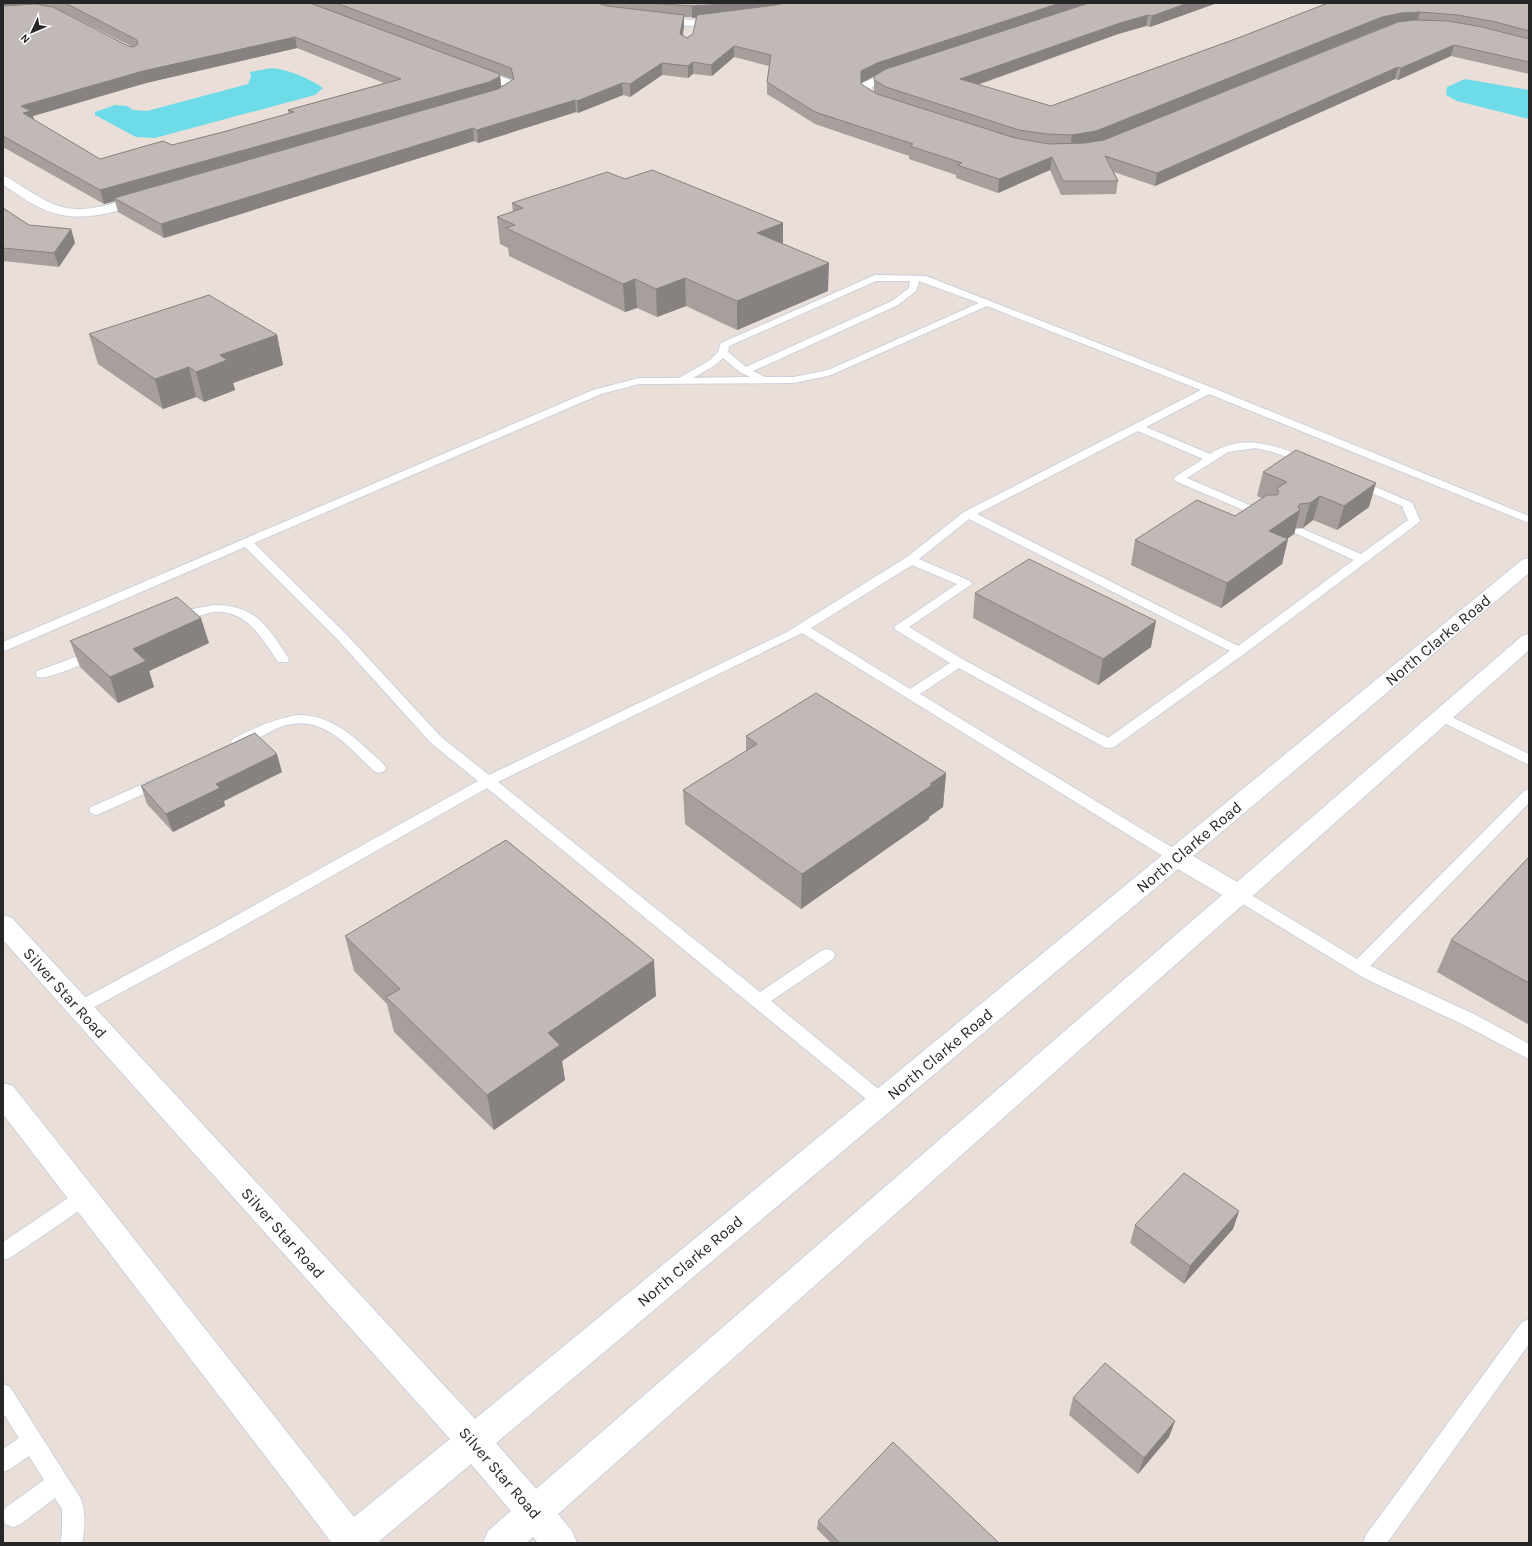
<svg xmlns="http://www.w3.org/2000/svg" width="1532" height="1546" font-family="Karla,sans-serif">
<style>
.water{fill:#6edce8}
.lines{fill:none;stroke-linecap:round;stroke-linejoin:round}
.lane-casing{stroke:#cbd1db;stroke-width:2}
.street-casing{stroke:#cbd1db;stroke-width:2}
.secondary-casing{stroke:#cbd1db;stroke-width:2}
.lane{fill:#fff;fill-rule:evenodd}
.street{fill:#fff;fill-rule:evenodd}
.secondary{fill:#fff;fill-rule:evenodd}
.wall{fill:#a69f9c;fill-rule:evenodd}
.shaded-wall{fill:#87827f}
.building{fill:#c1b9b5;stroke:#87827f;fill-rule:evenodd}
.labels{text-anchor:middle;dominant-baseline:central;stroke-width:3;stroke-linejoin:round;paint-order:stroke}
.near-street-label{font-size:16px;fill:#262626;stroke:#fff}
</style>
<rect width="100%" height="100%" fill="#e9dfd8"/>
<path class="water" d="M272 68C290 70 308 78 323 88L315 95 155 138 136 137 95 115V112L115 105 127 106 133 110 147 111 248 84 251 76 250 72Z
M1465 79 1529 90V119L1457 101 1446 95 1447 87Z"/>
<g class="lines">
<defs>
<path id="lane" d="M875 275 926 276 1213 388 1529 516V523L1209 394 1146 427 1210 454C1243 432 1277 446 1310 459L1311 461 1306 464 1273 452 1255 448 1228 452 1187 478 1268 513 1270 515 1268 517H1260L1175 481 1174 479 1175 477 1203 459 1138 431 977 514 1238 646 1354 560 1295 533 1293 531 1295 529H1303L1361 554 1408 520 1402 506 1353 485 1351 483 1353 481H1361L1411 502 1413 504 1420 521 1418 523 1244 654 1114 747 1109 748 1104 747 959 668 920 694 1181 853 1183 857 1181 861 1176 862 1171 861 802 633 498 782 760 992 821 951 827 949 833 951 835 955 833 959 771 1001 888 1097 891 1102 888 1107 882 1109 876 1107 487 788 222 938 85 1012 79 1014 73 1012 71 1008 73 1004 210 930 478 781 431 743 338 640 245 547 7 650 3 651V642L593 390 639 378H679L709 361 718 352 721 343ZM876 281H910L909 288 892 301 746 367 728 352 729 346ZM919 281 979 303 828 370 794 377H765L753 371 898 305 916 291ZM987 306 1201 390 964 512 907 557 787 632 489 775 441 737 346 634 254 543 601 394 639 384 794 383 831 375ZM723 358 740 372 750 377 693 378 715 365ZM969 519 1230 651 1108 738 964 660 909 627 972 584 970 581 919 559ZM912 565 957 584 894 627 896 630 950 663 910 689 811 628Z
M214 605C256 605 268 627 289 659L288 662H278C263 639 246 609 214 612 201 614 190 620 178 623L174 622 172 619 174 616 193 609Z
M95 650 100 651 101 654 100 657C86 662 50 680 37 677L36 674 37 671Z
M1441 712 1529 754V765L1436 719 1434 716 1436 713Z
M298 715C327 715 348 731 368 750 374 756 382 761 386 768L384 771 379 773 374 771C347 746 322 712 280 727 266 733 253 743 238 746L233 745 231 742 233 739C254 728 274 719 298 715Z
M159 777 164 779 166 782 164 785 101 813 96 815 91 813 89 810 91 807Z
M1529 789V803L1370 966 1476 1015 1529 1044V1059L1464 1025 1364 978 1233 898 1230 894 1233 890 1238 889 1243 890 1357 959 1524 791Z
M83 1190 89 1192 92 1198 89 1204 10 1258 3 1260V1242L77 1192Z
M1529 1319V1344L1387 1543H1363L1366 1535 1522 1322Z
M3 1384 10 1387 81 1499C86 1513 85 1529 82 1543H60L62 1533V1509L55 1498 21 1524 13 1527 5 1524 3 1514 5 1508 44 1480 29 1456 10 1469 3 1472V1449L19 1438 3 1413Z"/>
<path id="street" d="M655 16 691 20 726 17 731 20 726 23 691 26 652 21 650 19Z
M473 66 512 81C514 84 514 90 512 93L493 102H485L483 100 485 98 502 89 503 85 469 71 468 69Z
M901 69 905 70 906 72 905 74 885 80 872 87V93L891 103 893 105 891 107H883L863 97 861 86 862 84 877 76Z
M3 176 7 177C22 186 37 197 53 204 82 217 115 202 144 195L149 196 150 199 149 202C114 212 77 225 43 209 29 203 16 193 3 185Z"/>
<path id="secondary" d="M1529 558V573L1193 856 1237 882 1522 636 1529 634V650L558 1514 572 1531 577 1543H538L533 1537 526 1543H483L488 1531 511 1511 471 1464 377 1543H332L3 1114V1083L13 1086 354 1517 450 1439 3 940V915L12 918 475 1419 1522 560ZM1178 869 1222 895 536 1489 496 1443Z"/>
</defs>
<use href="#lane" class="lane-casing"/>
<use href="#street" class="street-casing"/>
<use href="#secondary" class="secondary-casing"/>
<use href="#lane" class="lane"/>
<use href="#street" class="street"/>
<use href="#secondary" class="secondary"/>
</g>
<path class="wall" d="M3 3H1217L1150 27 1146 26 1118 34 978 85 1051 106 1238 38 1328 3H1529V74L1451 56 1398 80 1395 79 1155 186 1114 172 1118 181 1116 194 1061 195 1050 170 998 193 956 178V175L909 159V156L815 124 767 94V82L769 66 734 57 712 76 693 74 688 78 662 75 630 97 623 95 578 113 576 112 478 143 474 141 164 238 118 212 115 201 104 204 3 147ZM60 11 63 12 131 46H128ZM684 17H697L693 34 687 38 683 35 684 26ZM1385 27 1124 132 1379 29ZM297 48 384 83 288 110 289 114 223 132 172 145 100 159 34 120 33 116 146 83ZM500 75 513 80 501 87ZM874 76V92L861 84V83Z
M625 179 783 223V244L828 291 737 330 686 306 657 317 637 308 625 312 509 256 508 248 500 244 497 217 513 212 512 203Z
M3 208 29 225 71 229 75 243 59 267 3 261Z
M89 334 277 335 283 365 233 383 235 390 204 402 196 397 163 409 98 364Z
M1263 472 1369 507 1337 530 1313 520 1303 528H1296L1294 534 1287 539H1288L1282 564 1221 608 1131 565 1135 540 1235 516 1262 498 1257 496Z
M975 593 1151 647 1098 685 973 618Z
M70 641 209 643 149 671 154 687 118 703 80 667Z
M746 736 946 773 943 807 929 817V819L801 909 685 824 683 790 746 751Z
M282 772 224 801 225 806 173 832 147 804 141 786Z
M1529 857V1025L1437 972 1451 940Z
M345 936 656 996 562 1061 565 1080 494 1130 394 1032 387 1004 354 971Z
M1239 1211 1233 1229 1184 1284 1130 1243 1135 1225Z
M1073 1398 1175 1421 1169 1437 1138 1474 1069 1415Z
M818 1521 999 1543H831L817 1529Z"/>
<path class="shaded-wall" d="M3 3H37L38 6 3 8Z
M738 3H789L736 15 692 18V6Z
M1060 3H1092L877 75 861 83V71L877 63Z
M1188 3H1217L1150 27 1152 16Z
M1420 12 1417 23 1398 24 1379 29 1095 144 1070 148 1072 135 1382 17 1401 13Z
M684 15V26L681 46 680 34Z
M1148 15 1146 26 1118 34 959 91 960 79 1120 23Z
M295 37 297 48 146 83 33 116 35 124 27 126 21 106 143 71Z
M1454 45 1451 56 1398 80 1401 68Z
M734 46V57L712 76 711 65Z
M693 62V74L688 78V66Z
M662 63V75L630 97V84Z
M1398 67 1395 79 1155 186 1157 173Z
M500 74 501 86V89L114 198 115 201 104 204 100 190Z
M622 83 623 95 578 113 577 101Z
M575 100 576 112 478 143 477 130Z
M473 128 474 141 164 238 161 224Z
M1052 157 1050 170 998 193 999 179Z
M783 223V250L757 233Z
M71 229 75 243 59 267 54 253Z
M829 263 828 291 737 330V301Z
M685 278 686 306 657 317 656 289Z
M635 279 637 308 625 312 623 284Z
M277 335 283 365 233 383 235 390 204 402 196 372 220 355Z
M189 367 196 397 163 409 155 379Z
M1376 483 1369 507 1337 530 1344 506Z
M1320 496 1313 520 1303 528 1310 503Z
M1300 504 1298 511 1300 510 1294 534 1263 556 1269 531 1298 507Z
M1288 539 1282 564 1221 608 1227 583Z
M201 618 209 643 149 671 154 687 118 703 110 677 133 649Z
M1156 621 1151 647 1098 685 1103 659Z
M277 754 282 772 224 801 225 806 173 832 166 814 216 784Z
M946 773 943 807 929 817V819L801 909 802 874Z
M654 960 656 996 562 1061 565 1080 494 1130 487 1095 548 1033Z
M1239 1211 1233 1229 1184 1284 1190 1266Z
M1175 1421 1169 1437 1138 1474 1144 1458Z"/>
<path class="building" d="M65 3H310L500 74 499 77 489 82 100 190 3 136V6L35 4 53 7 128 46 133 47 138 44 137 40ZM295 37 401 79 288 110 294 112 223 132 172 145 163 141 100 159 23 113 31 111 21 106 143 71Z
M336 3H597L607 6 684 15 680 34 687 38 693 34 697 15 776 5 785 3H1060L877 63 861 71V84L877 94 1015 138 1049 144 1085 143 1104 140 1398 22 1414 20 1448 21 1482 27 1529 39V62L1454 45 1401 68 1398 67 1157 173 1105 156 1118 181H1063L1052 157 999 179 957 165 962 163 910 146 913 144 815 112 767 82 771 55 734 46 711 65 693 62 688 66 662 63 630 84 622 83 577 101 575 100 477 130 473 128 161 224 114 198 498 89 514 79 511 68Z
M646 3H738L692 6Z
M1089 3H1188L1152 16 1148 15 1120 23 960 79 1051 106 1238 38 1328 3H1529V31L1496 22 1458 15 1420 12 1401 13 1382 17 1096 131 1072 135 1047 134 1019 130 886 87 874 80V76L886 69Z
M652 170 783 223 757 233 829 263 737 301 685 278 656 289 635 279 623 284 506 228 515 225 497 217 523 208 512 203 607 172 625 179Z
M3 208 29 225 71 229 54 253 3 248Z
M209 295 277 335 220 355 227 360 196 372 189 367 155 379 89 334Z
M1296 450 1376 483 1344 506 1320 496 1310 503 1300 504 1298 507 1300 510 1269 531 1288 539 1227 583 1135 540 1197 500 1235 516 1267 495H1277L1279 492 1277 488 1287 482 1263 472Z
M1029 559 1156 621 1103 659 975 593Z
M177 597 201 618 133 649 146 661 110 677 70 641Z
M816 693 946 773 930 784 932 785 802 874 683 790 757 744 746 736Z
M255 733 277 754 216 784 220 788 166 814 141 786Z
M506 840 654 960 548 1033 560 1045 487 1095 386 997 400 989 345 936Z
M1529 857V983L1451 940Z
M1184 1173 1239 1211 1190 1266 1135 1225Z
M1105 1363 1175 1421 1144 1458 1073 1398Z
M893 1442 999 1543H840L818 1521Z"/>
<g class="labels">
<g class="near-street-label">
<text transform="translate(1438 640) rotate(-40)">North Clarke Road</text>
<text transform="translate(1189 847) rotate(-40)">North Clarke Road</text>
<text transform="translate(65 993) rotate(48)">Silver Star Road</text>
<text transform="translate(940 1054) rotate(-40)">North Clarke Road</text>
<text transform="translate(283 1233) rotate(48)">Silver Star Road</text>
<text transform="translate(690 1261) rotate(-40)">North Clarke Road</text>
<text transform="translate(500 1473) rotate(49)">Silver Star Road</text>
</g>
</g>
<rect width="1532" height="1546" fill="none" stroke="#262626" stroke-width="8"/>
<g transform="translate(32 32) rotate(226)" stroke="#ffffff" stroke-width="3" paint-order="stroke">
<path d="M0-3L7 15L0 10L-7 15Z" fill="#262626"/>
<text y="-6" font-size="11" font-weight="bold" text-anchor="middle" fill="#262626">N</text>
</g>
</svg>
